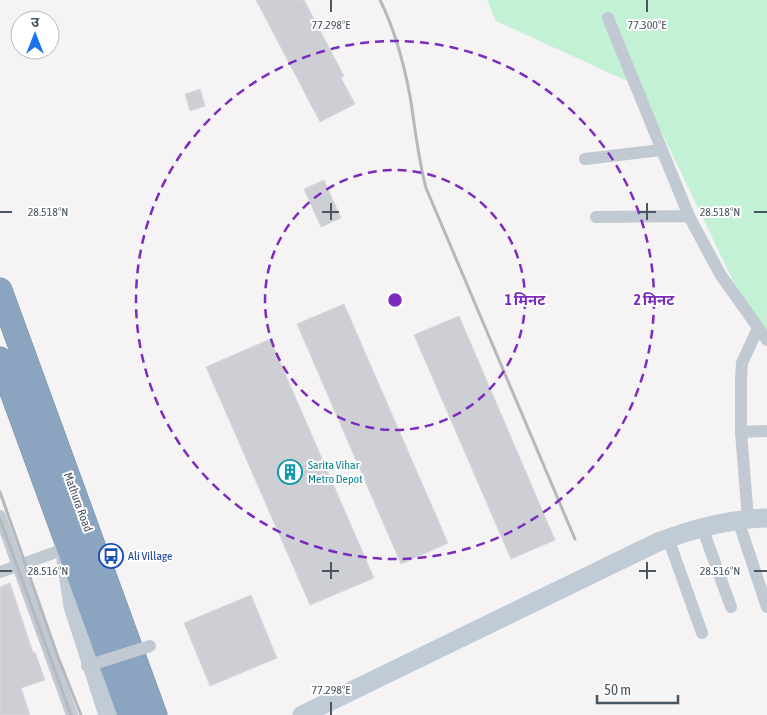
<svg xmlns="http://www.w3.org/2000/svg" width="767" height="715" font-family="'Asap Condensed','Noto Sans Devanagari',sans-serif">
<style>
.green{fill:#c3f1d5}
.building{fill:#cdcfd5;stroke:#d7d9de}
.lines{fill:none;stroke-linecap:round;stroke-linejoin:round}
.highway-casing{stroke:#7690ad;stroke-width:25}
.street{stroke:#c1cad2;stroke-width:12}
.secondary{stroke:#c1cbd6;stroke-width:19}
.highway{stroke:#8ba5c1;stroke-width:24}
.rail{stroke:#b5b8bd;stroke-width:3}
.street-bridge{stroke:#c1cad2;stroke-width:12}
.ticks{fill:none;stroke:#4a5661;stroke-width:2}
.ring{fill:none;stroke:#7b2cbf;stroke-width:2.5;stroke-dasharray:9 6}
.labels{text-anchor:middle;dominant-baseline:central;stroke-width:4;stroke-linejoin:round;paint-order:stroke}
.culture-label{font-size:12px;fill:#0d838f;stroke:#fff;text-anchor:start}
.street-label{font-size:12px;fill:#4a5661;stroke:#fff}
.transit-label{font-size:12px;fill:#164399;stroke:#fff;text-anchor:start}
.ticks-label{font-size:12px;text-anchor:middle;fill:#4a5661;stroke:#fff;stroke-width:4;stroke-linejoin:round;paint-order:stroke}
.centre{fill:#7b2cbf;stroke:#fff;stroke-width:2.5}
.ring-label{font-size:15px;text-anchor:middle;font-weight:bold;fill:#7b2cbf;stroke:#fff;stroke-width:4;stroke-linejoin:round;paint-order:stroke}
</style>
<rect width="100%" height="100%" fill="#f5f3f3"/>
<path class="green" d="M487 0H767V337L758 333 640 87 496 21Z"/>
<path class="building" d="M256 0H304L344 76 341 78 355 104 320 122Z
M200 89 205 106 190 111 185 94Z
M324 180 341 218 321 227 304 189Z
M344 304 448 543 401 564 297 324Z
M459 316 555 540 511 559 414 335Z
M270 339 374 578 310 605 206 367Z
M10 583 33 653 35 652 45 680 21 688 30 715H0V587Z
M251 595 277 658 210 686 184 623Z"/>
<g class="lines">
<defs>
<path id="highway" d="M0 290 155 715
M0 359 130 715"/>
</defs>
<use href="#highway" class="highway-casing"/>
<path class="street" d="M608 18 689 216 720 274 767 340
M585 159 661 150
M596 217 689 216
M741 432 767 431
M0 516 72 715
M748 519 741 432V379L742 363 758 328
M738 520 767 607
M702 527 731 607
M668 538 702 633
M0 572 70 547"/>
<path class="secondary" d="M66 560 73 606 108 715
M302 715 658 542C693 529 729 519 767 518"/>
<use href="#highway" class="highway"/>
<path class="rail" d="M380 0C395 30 404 64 410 96 415 127 418 158 426 188L575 539
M0 492 58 657 81 715
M0 519 71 715"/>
<path class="street-bridge" d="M87 666 150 646"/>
</g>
<path class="ticks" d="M331 0V12M647 0V12M331 203V220M647 203V220M0 212H12M322 212H339M639 212H656M754 212H767M331 562V579M647 562V579M0 571H12M322 571H339M639 571H656M754 571H767M331 702V715"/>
<g class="ring">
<circle cx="395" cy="300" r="130"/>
<circle cx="395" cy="300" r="259"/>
</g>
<defs>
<symbol id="building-ring" viewBox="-11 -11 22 22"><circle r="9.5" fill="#fff" stroke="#0f9aa8" stroke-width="1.5"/><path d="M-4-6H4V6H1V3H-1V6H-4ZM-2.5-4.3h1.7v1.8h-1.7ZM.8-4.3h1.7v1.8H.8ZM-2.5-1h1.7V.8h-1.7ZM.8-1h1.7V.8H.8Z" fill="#0f9aa8"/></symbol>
<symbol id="bus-ring" viewBox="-11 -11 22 22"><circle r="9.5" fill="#fff" stroke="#1a4fb4" stroke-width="1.5"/><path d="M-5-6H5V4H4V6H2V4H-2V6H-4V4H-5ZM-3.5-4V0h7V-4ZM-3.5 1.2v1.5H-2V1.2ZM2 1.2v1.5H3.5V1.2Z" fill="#1a4fb4"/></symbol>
</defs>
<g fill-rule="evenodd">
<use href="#building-ring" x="276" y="458" width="28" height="28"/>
<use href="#bus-ring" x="97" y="542" width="28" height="28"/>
</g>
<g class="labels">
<g class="culture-label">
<text x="308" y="465">Sarita Vihar<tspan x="308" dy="14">Metro Depot</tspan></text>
</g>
<g class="street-label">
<text transform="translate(78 502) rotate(70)">Mathura Road</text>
</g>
<g class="transit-label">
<text x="128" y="556">Ali Village</text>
</g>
</g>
<g class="ticks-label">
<text x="331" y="29">77.298°E</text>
<text x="647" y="29">77.300°E</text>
<text x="48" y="216">28.518°N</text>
<text x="720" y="216">28.518°N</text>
<text x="48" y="575">28.516°N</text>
<text x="720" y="575">28.516°N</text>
<text x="331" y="694">77.298°E</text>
</g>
<circle cx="395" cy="300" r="8" class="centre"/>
<g class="ring-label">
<text x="525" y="305">1 मिनट</text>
<text x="654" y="305">2 मिनट</text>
</g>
<g transform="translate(35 35)"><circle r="24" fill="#ffffff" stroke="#b7bbc0"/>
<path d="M0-4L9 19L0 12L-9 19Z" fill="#1a73e8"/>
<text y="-8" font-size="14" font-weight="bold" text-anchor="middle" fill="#4a5661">उ</text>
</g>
<path d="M597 695v8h81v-8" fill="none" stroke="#4a5661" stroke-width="2.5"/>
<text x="604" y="695" font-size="15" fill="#4a5661" stroke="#ffffff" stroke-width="4" paint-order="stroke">50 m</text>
</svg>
